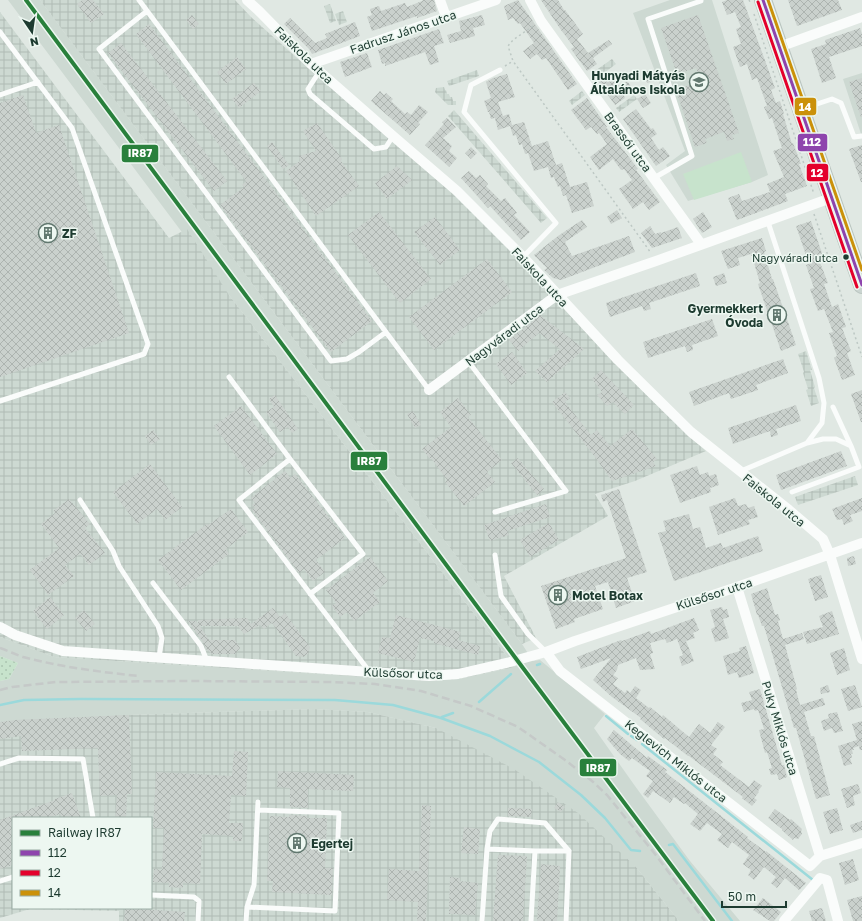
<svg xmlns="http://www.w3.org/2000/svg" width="862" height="921" font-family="'Golos Text',sans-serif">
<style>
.built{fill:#cdd9d2}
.industrial{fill:url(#industrial-grid);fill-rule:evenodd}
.grass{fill:url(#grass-dots)}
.garden{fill:#c7e3cc}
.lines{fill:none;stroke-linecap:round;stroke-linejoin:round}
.stream{stroke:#9bd9db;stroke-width:2.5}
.building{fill:url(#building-cross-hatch)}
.primary-casing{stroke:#bac5c0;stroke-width:18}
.path{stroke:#bdc8c4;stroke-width:1.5;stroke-dasharray:2 3;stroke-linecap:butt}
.service{stroke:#fafcfb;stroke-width:5}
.minor{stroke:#fafcfb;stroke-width:10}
.primary{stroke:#cbd5d1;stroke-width:16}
.rail{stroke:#c5c9c8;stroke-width:2.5;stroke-dasharray:8 4;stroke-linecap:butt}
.bus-1-casing{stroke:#edf7f1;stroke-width:6}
.bus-2-casing{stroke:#edf7f1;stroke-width:6}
.bus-3-casing{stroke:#edf7f1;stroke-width:6}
.bus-1{stroke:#8e44ad;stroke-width:3}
.bus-2{stroke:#e4002b;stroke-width:3}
.bus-3{stroke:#cb910a;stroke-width:3}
.rail-1-casing{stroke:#edf7f1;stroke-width:7}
.rail-1{stroke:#29803c;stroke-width:4}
.bus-dot{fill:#1d3b30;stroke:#edf7f1;stroke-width:1.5}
.labels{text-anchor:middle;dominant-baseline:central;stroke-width:3;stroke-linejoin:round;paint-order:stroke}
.bus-label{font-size:11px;fill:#1d3b30;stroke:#edf7f1;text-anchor:end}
.street-label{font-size:12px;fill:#1d3b30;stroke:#edf7f1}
.poi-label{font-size:12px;font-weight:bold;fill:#1d3b30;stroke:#edf7f1;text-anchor:start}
.line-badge{stroke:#edf7f1;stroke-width:1.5}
.badge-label{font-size:11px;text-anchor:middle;font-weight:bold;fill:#fff}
</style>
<defs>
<pattern id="industrial-grid" width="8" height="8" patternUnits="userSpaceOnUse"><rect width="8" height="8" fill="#cdd9d2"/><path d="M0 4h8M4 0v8" fill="none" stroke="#b0bbb5"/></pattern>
<pattern id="grass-dots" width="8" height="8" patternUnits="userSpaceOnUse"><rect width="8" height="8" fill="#c7e3cc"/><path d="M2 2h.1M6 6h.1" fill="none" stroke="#aac4b0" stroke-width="1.8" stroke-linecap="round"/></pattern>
<pattern id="building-cross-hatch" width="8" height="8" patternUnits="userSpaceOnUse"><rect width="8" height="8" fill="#cad1cd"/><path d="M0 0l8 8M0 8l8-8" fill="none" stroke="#adb4b0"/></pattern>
</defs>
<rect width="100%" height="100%" fill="#e0e8e3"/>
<path class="built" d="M8 0H40L522 644 533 661 540 660 605 714 594 728 635 786 690 861 740 921H679L636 867 436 728 368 712 313 709 129 715 0 722V681L9 679 18 663 0 656V637L54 657 428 681 459 679 515 667 229 295Z
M670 0H712L768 175 752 182 688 201 666 165 685 151 633 13Z
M862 73V134H861L843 79Z"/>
<path class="industrial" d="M40 0H235L251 17 306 66 454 194 519 259 556 300 615 363 689 436 706 451 635 481 595 494 608 516 504 576 536 638 522 644Z
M330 4 336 21 330 23 324 6Z
M343 11 347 22 339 25 335 14Z
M0 12 169 238 187 229 229 295 515 667 459 679 428 681 54 657 0 637Z
M612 59 616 64 596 79 592 73Z
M477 70 479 76 449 86 447 81Z
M444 87 445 90H446L447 94H449L450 97H452L453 101H456V105H448L435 92 436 88Z
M582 91 585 95 572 105 569 101Z
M634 95 637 99 619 112 616 108Z
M454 110 547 218 541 223 448 116Z
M806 351 812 370H810L815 387 814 388 819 403 811 406 806 390 808 389 803 373 804 372 798 354Z
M855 476 858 485 798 505 795 497Z
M313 709 368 712 436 728 514 769 578 813 636 867 679 921H119V911L30 909 0 918V722L129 715ZM13 818H151V908H13Z"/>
<path class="grass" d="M0 656 18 663 9 679 0 681Z"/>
<path class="garden" d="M741 152 752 182 694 200 683 174Z"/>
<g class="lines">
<path class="stream" d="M537 665 540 664
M479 702 511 674
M0 705 24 700 81 699 335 700 393 705 441 718 490 736 539 762 581 795 605 818 631 850 640 851
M606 716 628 734
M442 717 453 713
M631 736 637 740
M642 744 813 880
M669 845 673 844 732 921"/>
</g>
<path class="building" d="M82 0H93L104 14 91 23 77 4Z
M423 0H434L437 11 417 18V16L372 31 367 17 372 15 370 9 379 6 381 11 405 3 407 7 422 1Z
M518 0 577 84 568 90 546 58 542 60 537 54 530 59 523 51 534 43 520 23 518 24 513 18 508 20 504 6Z
M541 0H558L564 10H565L583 34 577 39 588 53 609 40 612 44 593 58 597 64 587 71 571 49 574 47 561 30Z
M727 0H743L775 88 771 90 776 103 780 101 784 114H783L792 144 793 143 801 164H799L807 186 785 194 788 201 737 220 728 198 739 194 742 201 770 192 767 184 784 177 773 151 782 148 772 118 769 119 764 107 767 106 757 78 752 80 747 64 740 67 733 47 741 44 736 29 741 27 735 12 727 15 722 2Z
M788 0H838L842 10 797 26Z
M192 15 199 24 193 29 186 20Z
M482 15 485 25 473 28 475 36 450 43 447 35 461 31 459 21Z
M698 15 739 133 732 135 734 139 727 141 724 132 705 139 707 143 695 147 676 90 701 81 696 68 677 74 661 28Z
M290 18 315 43 327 38 325 34 355 22 360 36 312 54 309 49 284 24Z
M149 24 372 321 331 352 220 205 244 187 242 185 246 181 136 34Z
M860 28 862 34V46L829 57 836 78 822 83 811 49 826 44 825 40Z
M439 29 444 43 434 46 439 62 430 65 425 52 385 66V63L382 64 378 50Z
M121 43 227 181 214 191 108 53Z
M367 53 372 67 345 77 340 62Z
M237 57 246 69 226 84 217 72Z
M651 70 654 81 647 83 644 72Z
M609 73 619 86 627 81 631 86 622 92 625 98 615 105 598 81Z
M507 74 515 97 498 102 503 116 509 114 512 125 524 122 532 146 548 141 556 165 562 163 570 187 587 182 594 206 572 213 566 195 563 196 560 186 558 187 554 177 551 178 548 167 534 171 528 153 525 154 522 144 519 145 516 135 513 136 510 126 498 130 495 118 491 119 489 112H488L484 101 491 98 486 82 493 78Z
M862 78V117H861L849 82Z
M254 83 261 91 239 108 232 99Z
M380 91 384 95 386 93 393 99 391 101 405 114 407 112 411 115 419 105 428 112 418 123 420 124 410 135 371 101Z
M645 94 651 103 643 108 637 99Z
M23 95 36 133 59 125 129 333 0 377V103Z
M587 98 607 127H606L638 169 636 170 660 202 649 210 643 202 633 209 619 189 632 180 624 169 621 170 613 159 599 170 590 157 607 144 599 133 597 134 591 127 586 130 571 110Z
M636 109 651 129 653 128 657 134 651 138 659 150 663 147 670 156 656 166 623 119Z
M447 118 456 127 443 138 452 146 449 151 457 158 449 167 425 145 444 124 442 122Z
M317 123 342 159 341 161 359 186 316 216 286 171 300 161 299 156 316 151 303 131Z
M272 142 289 165 283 169 267 146Z
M862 145V182H861L849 149Z
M471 147 477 153 471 159 465 153Z
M397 166 412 180 387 199 375 183Z
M469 171 476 178 480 175 488 184 486 186 501 201 505 198 517 213 514 215 530 232 521 240 490 206 488 208 461 178Z
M617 210 622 218 611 224 607 217Z
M379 212 431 279 400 303 348 235Z
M703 212 712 227 702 233 693 219Z
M435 217 460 250 440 265 414 232Z
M582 220 587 227 565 242 572 256 629 236 635 252 561 280 553 278 544 270 547 268 534 255 558 236Z
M811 221 824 259 819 260 828 283 824 284 832 307 838 304 846 327 842 328 851 351 847 353 855 375 842 380 834 358 837 356 829 333 833 332 824 309 818 311 810 289 814 288 806 265 809 264 796 226Z
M650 226 655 234 661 232V233L678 227 682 238 652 248 641 233Z
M762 238 766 251 764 252 772 279H773L796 345 781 351 758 284 760 283 752 256H751V254L738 258 740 265 728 269 721 251Z
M487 259 512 292 434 350 409 317Z
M696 273 700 286 649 303 651 309 644 311 642 306 610 317 606 303Z
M724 273 727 283 716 286 713 277Z
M540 315 584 349 547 382 535 371 560 349 539 333 518 351 509 340Z
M712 319 718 336 692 345 693 350 687 352 685 346 648 358 643 342Z
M512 352 527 373 511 385 496 364Z
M783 359 788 373 756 385 758 390 731 399 729 393 694 406 689 392Z
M601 370 634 405 625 414 613 402 607 406 597 395 602 392 592 379Z
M862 390V422H861L851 394Z
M565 392 570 398 565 402 591 435 597 430 610 446 632 429 657 459 653 462 656 466 612 481 595 457 552 402Z
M275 395 298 429 292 433 288 427 280 432 266 412 274 407 269 399Z
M458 398 471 415 468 417 502 460 487 472 495 482 464 506 445 482 447 480 431 458 430 459 422 449 451 427 440 412Z
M796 405 801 421 776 429 778 435 771 437 770 431 733 444 728 428Z
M241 406 277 454 250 475 214 426Z
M413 411 421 425 415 428 407 414Z
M153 430 160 439 151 445 145 436Z
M841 451 847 466 781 490 776 475Z
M518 458 544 489 537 495 511 463Z
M150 464 182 507 165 520 157 509 137 524 113 492Z
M697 466 700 475 708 472 709 476 716 474 719 485 710 488 711 492 680 503 670 475Z
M285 471 290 478 295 474 345 538 316 560 325 572 313 581 304 569 299 573 252 510 255 508 252 505 255 503 251 498Z
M619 489 647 572 627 578 635 601 616 608 608 582 595 586 603 609 574 619 575 622 556 629 541 586 626 558 607 500 603 502 601 495Z
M735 498 738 506 746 504 748 508 754 506 758 517 748 520 750 524 718 535 709 507Z
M862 498V511L850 515 853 521 844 525 842 519 837 520 832 509Z
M69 499 90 524 85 528 105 553 89 565 80 554 65 565 74 576 48 595 30 570 59 548 41 524 55 513 53 511Z
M546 504 550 517 507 531 509 535 490 541 484 525Z
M231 509 248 532 226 549 229 554 181 590 158 560 207 524 208 525Z
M689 514 693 529 700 527 706 548 721 543 723 548 758 536 763 551 674 581 658 533 666 531 663 521Z
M549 523 559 540 530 557 520 540Z
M854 556 856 564 848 566 847 558Z
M370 557 388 581 373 593 380 602 354 621 347 612 340 617 332 606 336 603 326 590Z
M821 575 828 597 815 601 808 579Z
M767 588 775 615 778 614 780 620 778 621 783 639 802 633 804 639 785 645 797 689 796 690 800 705 823 698 825 705 804 712 811 736H814L830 795 816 799 796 728H794L764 626H762L758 615H757L751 594Z
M50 597 64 615 47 629 33 611Z
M722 607 723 610 727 609 729 617 723 619 729 638 715 642 711 629 715 627 710 610Z
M273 608 280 617 285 613 310 647 308 654 303 657 296 656 272 623 264 629 260 625 244 634 238 626H200L209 640H235L240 648 235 654H212L206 649 204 644 188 621H196L198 624V620L247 618 251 624Z
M84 610 95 624 86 631 75 618Z
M832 611 839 634 807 644 803 632 823 627 819 616Z
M396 615 461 632 458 640 480 646 478 655 434 643V641L420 638 414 662 378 653 382 637 390 638Z
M694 618 699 630 693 633 695 638 686 641 694 661 682 666 679 657 683 655 677 639 667 643 665 639 650 643 653 653 650 654 655 669 640 670 636 658 618 665 617 670 613 675 618 678 613 684 625 693 627 690 630 693 635 686 641 690 636 698 649 708 650 707 662 717 663 715 689 737 699 724 710 733 718 722 725 727 711 745 717 749 713 754 723 762 720 765 749 787 754 780 762 786 758 791 759 792 754 798 757 800 752 806 742 798 743 797 689 756H688L665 738 664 739 640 719 641 718 612 697 593 680 611 658 581 669 577 657 621 640 622 641 650 631 651 634Z
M746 646 754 673 739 678 737 672 728 675 723 656 740 651 739 648Z
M844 648 850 670 837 675 830 653Z
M828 685 830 692 821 694 820 688Z
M855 685 862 707 848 711 841 689Z
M760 689 782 765H784L787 777 779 780 777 774 771 775 769 769 772 768 767 752 765 753 759 730 764 729 758 710 755 711 754 709 744 712 741 703 752 700 749 692Z
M837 712 843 731 834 733 832 728 824 731 821 721 829 718 828 714Z
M129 715 132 794H127L126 818H115L117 795 100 796 98 748 22 751 21 736 0 739V722L15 720Z
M862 721V750H860L859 746 853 748 854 750H852L853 754H851L852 758H850L852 764 844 766 838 746 857 740 852 724Z
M614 730 647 758 648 756 667 770 665 772 748 837 747 838 766 852V851L806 883 799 890 785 878 777 888 771 883 776 877 764 867 754 880 748 875 751 870 743 864 749 855 732 842 728 848 717 840 722 834 707 823 700 831 690 824 698 814 685 803 684 804 674 797 670 803 653 791 648 798 643 794 653 781 646 776 650 771 632 758 629 761 620 754 607 739Z
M234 751 248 752 246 796 231 795 229 823H243L242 841H233V836L202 834 200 884 183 883V888L169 887V883L153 882 154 869 162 870 164 828H153L156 772 232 776Z
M278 771 354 775 353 791 308 789V808L290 807V788L277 787Z
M858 784 861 793 853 796 855 805 847 808 841 789Z
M72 793 81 818H62L60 814 48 818H13V865L0 869V820L55 800V799Z
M558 802 565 807 561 812 554 808Z
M422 805 431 806 426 921H417L418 902 387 900 389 869 419 871Z
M508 808 532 809 531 817 508 816Z
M837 808 843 830 830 834 823 812Z
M775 809 790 820 791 819 802 829 801 831 802 834 798 839 794 838 793 840 782 830V829L768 818Z
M289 815 307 816V818H327L325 868H333L332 895 272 892 273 881H267L270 816 289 817Z
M862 821V830L853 833 850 825Z
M464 827 480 829 478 854 461 853Z
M498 855 527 856 523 921H493Z
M853 859 859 880 845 885 839 863Z
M541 864 560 866 557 921H537Z
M450 877 460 878V881L478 883 475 915 449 914Z
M862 896V921H853L847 900Z
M763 898 781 912 774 921H770L753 910Z
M125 908 185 912 184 921H124Z
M822 908 826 921H812L809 911Z"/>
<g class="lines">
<defs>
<path id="primary" d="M763 0 862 285"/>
</defs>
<use href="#primary" class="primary-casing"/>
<path class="path" d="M749 0 751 4
M754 14 814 194
M533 26 513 40 508 46 513 61 651 253
M505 66 513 61
M814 214 862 357"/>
<path class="service" d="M139 0 429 390
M147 11 99 49 331 361 347 359 359 352 386 332
M0 32 72 128 148 344 144 354 0 401
M500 70 471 85 464 112 556 223 523 257
M319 72 308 89 310 94 374 149 386 147 393 136
M0 95 38 82
M802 109 832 99 841 103 854 137 862 136
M654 178 692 156 648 19 701 1V0
M468 361 566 491 495 512
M229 377 290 459 363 554 310 594
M833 407 851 446
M290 459 239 500 369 671
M741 471 807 443 822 423 824 403 819 378 768 222
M792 492 859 467 851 446 836 439H823L807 443
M80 500 113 551 119 566 158 626 162 638 159 657
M495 555 501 596 528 634 546 652
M153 583 201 646 207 661
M0 764 19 758 83 759 93 818
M487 849 490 831 498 819 545 823 569 851
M535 851H569L566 921
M0 881 13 877
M151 895 194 897 199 901 198 921
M247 907 335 911 339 813 258 810
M246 921 247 907 254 885 258 802
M482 921 487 849 535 851 531 921"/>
<path class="minor" d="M247 0 260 12 311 64 393 136 457 191 523 257 618 360 691 432 789 510 823 539 830 555 862 659
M440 0 446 17
M530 0 541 21 701 244
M779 47 862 17
M311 64 496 0
M429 390 557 295 656 261 831 198
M737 587 820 856
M0 627 15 635 63 651 429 676 458 674 510 662 546 652 575 641 737 587 862 543
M546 652 560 671 810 866 820 856 862 843
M784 921 820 878 827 880 838 921"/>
<use href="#primary" class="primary"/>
<path class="rail" d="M0 648C8 651 15 654 23 657 61 667 100 672 139 676
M0 690 12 687 56 682 189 681 329 682 375 684 421 691 471 706 518 727 565 760 592 781 607 795 655 854 705 921"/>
<defs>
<path id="bus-1" d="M763 0 862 285"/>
<path id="bus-2" d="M758 2 857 287"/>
<path id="bus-3" d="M768 0 862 270"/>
</defs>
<use href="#bus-1" class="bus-1-casing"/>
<use href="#bus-2" class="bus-2-casing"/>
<use href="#bus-3" class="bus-3-casing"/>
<use href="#bus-1" class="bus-1"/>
<use href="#bus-2" class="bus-2"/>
<use href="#bus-3" class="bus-3"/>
<defs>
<path id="rail-1" d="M26 0 517 660 713 921"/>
</defs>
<use href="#rail-1" class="rail-1-casing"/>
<use href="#rail-1" class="rail-1"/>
</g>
<defs>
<symbol id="school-ring" viewBox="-11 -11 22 22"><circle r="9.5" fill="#edf7f1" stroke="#61786f" stroke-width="1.5"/><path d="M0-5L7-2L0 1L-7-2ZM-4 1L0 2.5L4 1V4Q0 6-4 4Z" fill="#61786f"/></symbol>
<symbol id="building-ring" viewBox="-11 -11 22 22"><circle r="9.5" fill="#edf7f1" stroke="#61786f" stroke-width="1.5"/><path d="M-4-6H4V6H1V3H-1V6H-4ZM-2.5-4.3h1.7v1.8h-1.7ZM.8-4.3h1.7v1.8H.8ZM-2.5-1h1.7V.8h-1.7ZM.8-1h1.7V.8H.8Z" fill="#61786f"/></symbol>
</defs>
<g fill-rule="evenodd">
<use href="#school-ring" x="688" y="71" width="22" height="22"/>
<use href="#building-ring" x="37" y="222" width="22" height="22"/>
<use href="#building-ring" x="766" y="304" width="22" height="22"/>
<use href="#building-ring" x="547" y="584" width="22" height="22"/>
<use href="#building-ring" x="286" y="832" width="22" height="22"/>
</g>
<circle class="bus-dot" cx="846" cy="257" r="3.5"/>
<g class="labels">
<g class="bus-label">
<text x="838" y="257">Nagyváradi utca</text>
</g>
<g class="street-label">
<text transform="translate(403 32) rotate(-19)">Fadrusz János utca</text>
<text transform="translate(304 55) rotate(44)">Faiskola utca</text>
<text transform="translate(628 142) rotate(54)">Brassói utca</text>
<text transform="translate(540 277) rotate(47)">Faiskola utca</text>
<text transform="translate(504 335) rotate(-37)">Nagyváradi utca</text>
<text transform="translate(774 500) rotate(39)">Faiskola utca</text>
<text transform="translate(714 594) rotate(-18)">Külsősor utca</text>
<text transform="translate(403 673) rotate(2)">Külsősor utca</text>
<text transform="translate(780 728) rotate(73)">Puky Miklós utca</text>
<text transform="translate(676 761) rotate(38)">Keglevich Miklós utca</text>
</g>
<g class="poi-label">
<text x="685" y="75" text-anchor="end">Hunyadi Mátyás<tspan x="685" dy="14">Általános Iskola</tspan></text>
<text x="62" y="233">ZF</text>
<text x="763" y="308" text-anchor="end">Gyermekkert<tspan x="763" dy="14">Óvoda</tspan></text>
<text x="572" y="595">Motel Botax</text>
<text x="311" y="843">Egertej</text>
</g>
</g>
<g class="line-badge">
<rect x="794" y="97" width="23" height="19" rx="4" fill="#cb910a"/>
<rect x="797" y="133" width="31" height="19" rx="4" fill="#8e44ad"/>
<rect x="121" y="144" width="38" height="19" rx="4" fill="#29803c"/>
<rect x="806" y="163" width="23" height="19" rx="4" fill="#e4002b"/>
<rect x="350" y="451" width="38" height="20" rx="4" fill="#29803c"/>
<rect x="579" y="758" width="38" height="19" rx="4" fill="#29803c"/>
</g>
<g class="badge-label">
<text x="805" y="111">14</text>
<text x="812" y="146">112</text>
<text x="140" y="157">IR87</text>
<text x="817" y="177">12</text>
<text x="369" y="465">IR87</text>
<text x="598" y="772">IR87</text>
</g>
<rect x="12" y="817" width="140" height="92" fill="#edf7f1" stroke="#9aaca4"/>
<rect x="20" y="830" width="20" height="6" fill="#29803c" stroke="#9aaca4"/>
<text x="48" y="837" font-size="12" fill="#1d3b30">Railway IR87</text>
<rect x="20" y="850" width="20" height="6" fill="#8e44ad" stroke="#9aaca4"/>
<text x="48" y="857" font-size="12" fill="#1d3b30">112</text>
<rect x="20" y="870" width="20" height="6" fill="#e4002b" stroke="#9aaca4"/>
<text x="48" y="877" font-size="12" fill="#1d3b30">12</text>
<rect x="20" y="890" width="20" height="6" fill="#cb910a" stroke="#9aaca4"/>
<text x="48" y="897" font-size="12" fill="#1d3b30">14</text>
<g transform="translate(32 32) rotate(167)" stroke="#edf7f1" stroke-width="3" paint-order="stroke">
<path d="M0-3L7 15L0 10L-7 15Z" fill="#1d3b30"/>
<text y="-6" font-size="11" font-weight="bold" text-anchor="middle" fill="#1d3b30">N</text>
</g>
<path d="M722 901v6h64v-6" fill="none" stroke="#1d3b30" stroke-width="2"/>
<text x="728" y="901" font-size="12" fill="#1d3b30" stroke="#edf7f1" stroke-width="3" paint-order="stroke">50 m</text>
</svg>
